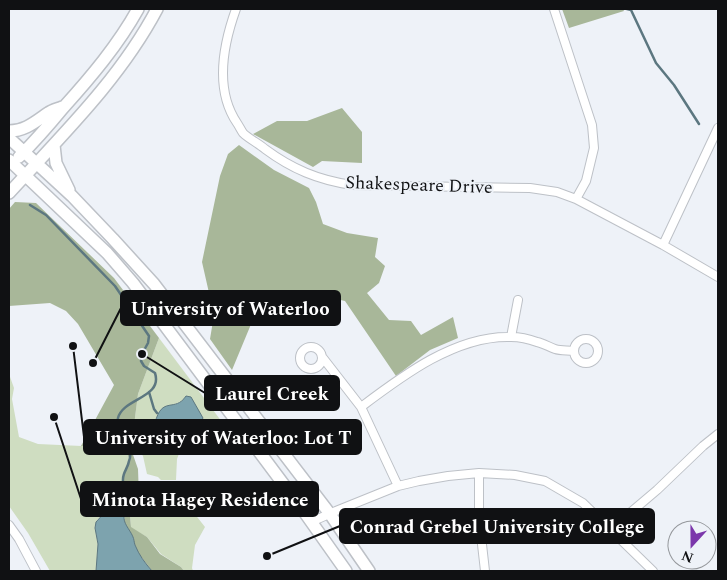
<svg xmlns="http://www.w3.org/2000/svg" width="727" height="580" font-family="Spectral,serif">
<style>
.green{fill:#cfddc1;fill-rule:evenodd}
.forest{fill:#a8b799}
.water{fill:#7da3ae;stroke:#5c7780}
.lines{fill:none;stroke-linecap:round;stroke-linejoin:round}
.stream{stroke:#5c7780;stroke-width:2.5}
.street-casing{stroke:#bdc1c7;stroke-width:10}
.secondary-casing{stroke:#bdc1c7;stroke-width:14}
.street{stroke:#fff;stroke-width:8}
.secondary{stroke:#fff;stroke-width:11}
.labels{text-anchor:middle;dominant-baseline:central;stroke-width:4;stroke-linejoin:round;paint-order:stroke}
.street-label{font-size:18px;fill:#101113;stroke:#eef2f8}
.leader{fill:none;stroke:#101113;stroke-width:2}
.callout-dot{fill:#101113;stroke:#eef2f8;stroke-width:2}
.callout{fill:#101113;stroke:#101113;stroke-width:2}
.callout-label{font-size:19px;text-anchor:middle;font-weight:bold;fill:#fff}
</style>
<rect width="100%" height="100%" fill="#eef2f8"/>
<path class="green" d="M159 338 222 422 180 451 177 459 176 480H161L158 477 147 474 143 456 132 441 138 394ZM182 401 200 423 194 428 169 436 159 430 155 423C161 400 167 410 182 401Z
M9 374 14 388 12 399 19 437 38 444 125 448 130 461 125 471 128 493 126 502 121 507 106 511 97 520 95 528 98 544 96 571H50L28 533 9 506Z
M139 490 179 494 205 527 195 545 192 568 193 571H184L181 567 161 554 147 537 131 528 130 516 139 497Z"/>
<path class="forest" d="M562 9H623L624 11 569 28Z
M342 108 362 132V163L322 161 313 167 253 134 277 121H307Z
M239 145 274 170 309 188 316 202 323 224 347 233 378 238 375 257 385 266 379 283 367 293 389 320 411 321 421 335 453 317 458 338 430 350 396 376 345 301 304 292 284 295 254 317 232 370 210 339 214 315 202 262 220 176 228 154Z
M15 202 36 203 114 278 159 338 138 394 131 449 138 469 139 497 130 516 131 527 147 537 160 554 181 567 184 571H152L139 554 134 543 133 537 127 529 124 521 125 511 127 508 128 493 122 482 125 471 130 461 125 448 81 446 114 385 78 324 66 311 50 303 9 306V209Z"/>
<path class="water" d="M186 396 191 397 203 418 200 423 186 435 169 436 159 430 155 423C162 395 175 413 186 396Z
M126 502 127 508C119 521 129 527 133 537 134 539 134 542 135 545 139 555 145 563 152 571H96L98 544 95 528 96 522 106 511 121 507Z"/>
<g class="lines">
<path class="stream" d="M627 9 631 10 656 63 674 85 699 124
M30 205 46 215 115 286 149 336 148 343 142 354 141 361 144 366 155 373C163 398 123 398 118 418 116 429 128 436 129 446 130 450 131 457 129 461 128 468 123 472 123 479 122 490 130 490 125 505
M149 392 154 409 157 413"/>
<defs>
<path id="street" d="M236 9C223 45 214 89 237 123 239 126 241 130 243 133 249 139 258 143 265 149 292 169 318 180 352 185L530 188 557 192 576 199 663 245 718 277
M554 9 592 125 594 148 586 181 576 199
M663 245 718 128
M511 337 518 300
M574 351a12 12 0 1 1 24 0a12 12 0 1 1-24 0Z
M300 358a11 11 0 1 1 22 0a11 11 0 1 1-22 0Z
M323 358 361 407 398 486
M361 407C402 376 456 335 511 337 519 337 529 339 537 342 543 343 549 347 555 349 561 351 568 350 574 351
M479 473V518L485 571
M311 522 336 511 398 486 419 481 448 476 479 473 515 475 545 481 583 503 653 571
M9 525 19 539 36 571
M611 529 657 490 703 446 718 434"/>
<path id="secondary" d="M9 131C25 131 35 122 48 113 52 110 57 109 62 107
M9 138 72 196 113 239 154 284 330 514 369 571
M54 145 56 163 69 190
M19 157C34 142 49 125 63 108 91 77 118 45 138 9
M9 160 107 253 133 283 305 513 346 571
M9 193C62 135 120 79 157 9"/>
</defs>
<use href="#street" class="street-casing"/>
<use href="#secondary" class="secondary-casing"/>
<use href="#street" class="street"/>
<use href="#secondary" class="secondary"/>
</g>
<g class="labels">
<g class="street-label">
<text transform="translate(419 185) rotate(2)">Shakespeare Drive</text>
</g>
</g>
<path class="leader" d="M93 363L121 308M142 354L205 393M73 346L84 437M54 417L81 499M267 556L340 526"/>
<g class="callout-dot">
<circle cx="93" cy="363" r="5"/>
<circle cx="142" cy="354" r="5"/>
<circle cx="73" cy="346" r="5"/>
<circle cx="54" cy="417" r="5"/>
<circle cx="267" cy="556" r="5"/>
</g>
<g class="callout">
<rect x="121" y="291" width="219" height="34" rx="5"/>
<rect x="205" y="376" width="134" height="34" rx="5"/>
<rect x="84" y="420" width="277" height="34" rx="5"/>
<rect x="81" y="482" width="237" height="34" rx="5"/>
<rect x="340" y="509" width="314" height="34" rx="5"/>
</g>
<g class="callout-label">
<text x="230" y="315">University of Waterloo</text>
<text x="272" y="400">Laurel Creek</text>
<text x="223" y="444">University of Waterloo: Lot T</text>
<text x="200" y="506">Minota Hagey Residence</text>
<text x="497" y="533">Conrad Grebel University College</text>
</g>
<rect width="727" height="580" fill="none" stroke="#101113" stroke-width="20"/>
<g transform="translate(692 545) rotate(201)"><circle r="24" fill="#eef2f8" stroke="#95989c"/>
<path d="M0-4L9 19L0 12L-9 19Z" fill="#7b37ab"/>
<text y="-8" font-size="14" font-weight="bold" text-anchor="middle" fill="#101113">N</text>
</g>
</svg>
